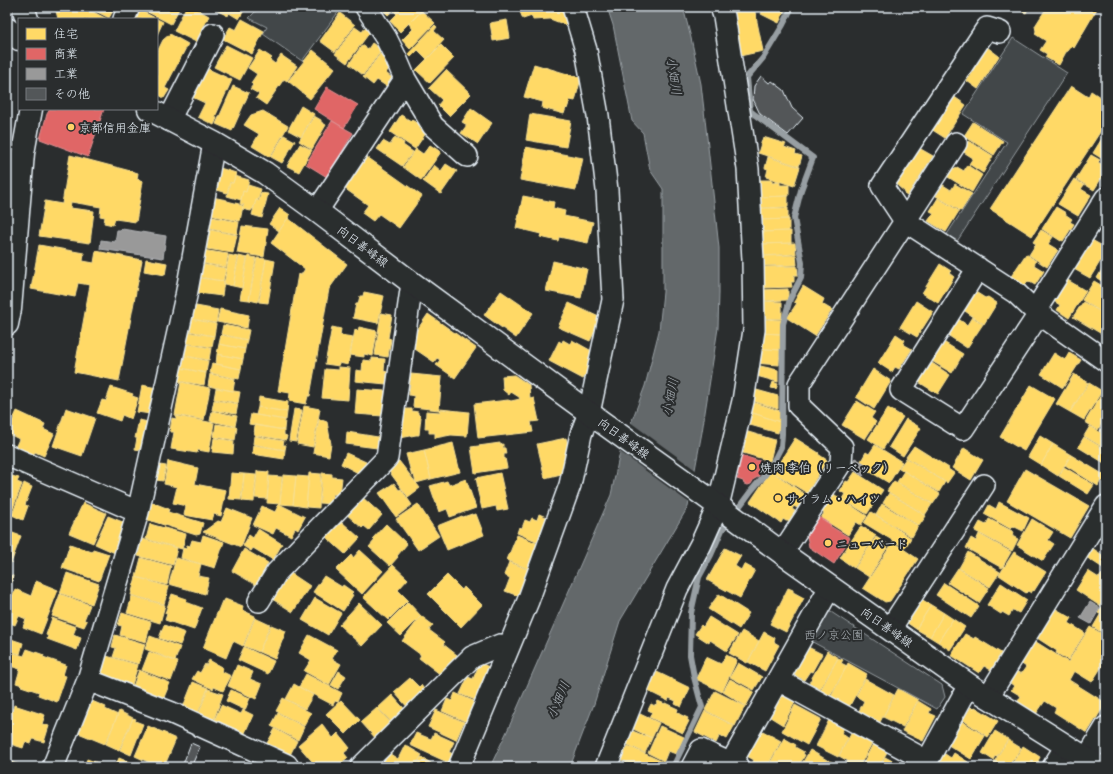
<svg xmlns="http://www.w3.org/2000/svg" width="1113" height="774" font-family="Delius,'Klee One',sans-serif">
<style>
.green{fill:#424648;stroke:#959ca0}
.water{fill:#63686b;stroke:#989fa3}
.pier{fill:#2a2d2e}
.homes{fill:#ffd966;stroke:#f8e092}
.shops{fill:#e06666;stroke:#e29092}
.industry{fill:#999;stroke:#b1b3b6}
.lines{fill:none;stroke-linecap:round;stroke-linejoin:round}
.stream{stroke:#989fa3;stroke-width:6}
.building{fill:#535759;stroke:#e8f1f8}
.minor-casing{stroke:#e8f1f8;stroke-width:24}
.secondary-casing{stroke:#e8f1f8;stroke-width:25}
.minor{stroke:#2a2d2e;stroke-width:21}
.secondary{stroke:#2a2d2e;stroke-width:22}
.poi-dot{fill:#ffd166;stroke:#2a2d2e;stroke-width:1.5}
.labels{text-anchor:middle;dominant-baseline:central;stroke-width:4;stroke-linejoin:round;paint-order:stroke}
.poi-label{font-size:12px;fill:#e8f1f8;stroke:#2a2d2e;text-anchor:start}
.street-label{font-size:12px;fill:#e8f1f8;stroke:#2a2d2e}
.park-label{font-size:12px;fill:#aeb5ba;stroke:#2a2d2e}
.water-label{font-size:13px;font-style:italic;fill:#acb3b9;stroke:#2a2d2e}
</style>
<rect width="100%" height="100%" fill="#2a2d2e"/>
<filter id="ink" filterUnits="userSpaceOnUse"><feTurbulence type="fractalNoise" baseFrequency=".025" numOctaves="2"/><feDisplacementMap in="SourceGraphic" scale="8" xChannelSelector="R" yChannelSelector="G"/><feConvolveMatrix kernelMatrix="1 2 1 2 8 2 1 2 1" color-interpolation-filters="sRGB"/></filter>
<g filter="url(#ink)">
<path class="green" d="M260 7H342L302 61 263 34 267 27 249 18Z
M1013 38 1067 73 956 243 946 236 1007 142 963 114Z
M831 612 942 685 945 697 937 709 807 639 822 614Z"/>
<path class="water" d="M607 7H683L691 38 701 84 705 119 719 248V293L718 328 702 432 688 507 620 621 594 704 570 767H490L509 727 611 495 620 452 645 386 659 331 663 292V189L650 170 643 133 632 121 613 25Z"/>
<path class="pier" d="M630 422 697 471 691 504 619 451Z"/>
<path class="homes" d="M55 7H84L107 19H58Z
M88 7H115L109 18Z
M138 7H180L171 24Z
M186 7H193L209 16 196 42 174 31Z
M215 7H246L239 19 229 13 228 16 214 9Z
M380 7H397L388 15Z
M398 7H425L400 32 390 21 397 14 394 11Z
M518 7H564L571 27 550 19 533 20 532 16 523 19Z
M731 7H754L763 51 740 56Z
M764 7H786L779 23 761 14Z
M1017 7H1029L1026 13Z
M1047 7H1098L1074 48 1072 46 1068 51 1066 52 1059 65 1045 57 1047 54 1040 50 1046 41 1035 34 1036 31 1035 26Z
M1100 7H1106V14L1104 11V9Z
M138 9 157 19H133Z
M422 11 435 23 410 49 402 40 413 29 409 24Z
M340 13 355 25 335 52 320 41Z
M157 19 163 22 157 35Z
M242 19 264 31 252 54 223 39 230 27 236 30Z
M507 20 510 38 493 41 490 23Z
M435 25 437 27 434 31 444 40 427 59 418 50 411 57 408 54Z
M355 27 362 32 365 28 370 32 347 63 335 54Z
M170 34 188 44 165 88 169 90 164 98 157 94V52L163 40Z
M372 43 382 50 363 75 349 64 362 45 368 49Z
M226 45 252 58 240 80 214 67Z
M441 45 454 58 430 83 416 70Z
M987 47 999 56 978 89 967 81 974 71 970 69 977 59 979 60Z
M260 50 272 58 270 60 275 64 281 55 297 66 287 81 284 79 266 105 256 98 259 94 250 89 253 85 251 83 257 74 248 68Z
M313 50 335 68 310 99 288 81Z
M380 54 388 60 391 65 386 73 392 78 386 86 377 80 373 85 363 77Z
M534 64 581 78 575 101 570 100 567 109 566 108 564 114 542 108 543 102 524 97Z
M206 68 232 80 215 117 217 118 214 125 198 117 205 103 192 97Z
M446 70 471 94 449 116 438 105 442 100 429 88Z
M233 86 249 93 232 131 216 124Z
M1071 86 1088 97 1091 91 1106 101V123L1032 236 990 209Z
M953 96 966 105 945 138 931 129Z
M301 106 314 114 301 137 288 130Z
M471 108 492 123 478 144 461 133 467 125 462 122Z
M263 111 288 126 270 157 252 146 259 134 244 125 251 115Z
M530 114 571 121 566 147 526 140Z
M401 115 411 121 412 120 421 126 419 128 426 133 415 149 390 132Z
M314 116 321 120V122L326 125 312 149 299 141Z
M973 122 1003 141 994 155 964 136Z
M1106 132V161L1093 153Z
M284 135 295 141 282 163 271 157Z
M395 137 404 143 403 145 413 152 402 166 377 149 383 141 390 145Z
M763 137 786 144 784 147 796 151 795 154 802 156 799 166 758 153Z
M969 141 993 156 983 173 969 164 973 158 962 151Z
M300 144 312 150 299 172 287 166Z
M430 145 441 152 421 180 403 167 416 149 423 154Z
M526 147 583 158 576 190 520 180Z
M919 148 933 156 907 196 904 194 905 192 898 186 897 183Z
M70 155 138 173 137 179 143 181 136 222 115 219 113 225 104 223 105 217 100 216 101 207 71 202 70 208 94 211 90 243 39 236 45 201 62 204Z
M1091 155 1100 160 1098 162 1106 167V171L1094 190 1076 179Z
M367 157 422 196 399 228 379 214 373 221 362 213 368 205 344 188Z
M768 157 800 167 794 186 766 177 768 169 765 168Z
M446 164 457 171 441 194 423 181 434 165 441 171Z
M967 165 982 175 972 192 948 177 953 168 956 169 957 167 964 171Z
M220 168 236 173 233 183 230 182 227 193 214 189Z
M235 176 249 180 246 192 243 191 241 200 227 196 230 183H233Z
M1074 179 1084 185 1081 189 1091 195 1078 216 1058 204Z
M757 180H772V183L780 182V185H789V196L757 197Z
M955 184 972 194 961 211 936 196 943 185 951 190Z
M248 185 261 189 258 200H256L253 209H252L251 211 242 209 244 205 240 204 243 191 246 192Z
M261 193 268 194 262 218 252 215 256 200 259 201Z
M523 196 554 202 553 208 565 211 564 216 593 222 588 243 559 237 558 241 540 237 541 234 516 228Z
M788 196V207L760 208V197Z
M212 197 227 200V201L239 204V205L243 206 240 221 209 215Z
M938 198 959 211 946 232 928 221 934 213 930 211Z
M1056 207 1066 213 1065 214 1072 219 1070 222 1074 224 1063 241 1061 240V241L1042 229Z
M280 208 290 215 279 231 269 224Z
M760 208H788V219L760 220Z
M1106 212V234L1096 228Z
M212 217 239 222 237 234 210 229Z
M288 218 347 264 329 289 310 396H308L306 404 289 401 290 393 278 391 298 274 301 275 305 269 271 243Z
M789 219V231L760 232 759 220Z
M242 226 268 229 264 257 237 253Z
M210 230 237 235 233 253 207 249Z
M1041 230 1053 237 1048 244 1058 250 1047 267 1029 255 1036 244 1033 242Z
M791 231V243L760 244V232Z
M1090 239 1106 248V252L1090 278 1072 268Z
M795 243 796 254 761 256V244Z
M39 245 84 253 83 261 94 263 96 251 142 260 119 381 74 372 90 285 78 283 75 297 31 289Z
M202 250 228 254 226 267 200 263Z
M1026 254 1036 261 1034 265 1044 271 1035 285 1028 281 1024 287 1010 278Z
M229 255 238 257 233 286 224 284Z
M796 255 797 265 764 266V256Z
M239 256 247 258 242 288 233 286Z
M248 256 256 258 249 300 240 299Z
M257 258 266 259 258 302 249 300Z
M146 259 167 263 165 275 144 271Z
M266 259 275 261 268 303 259 302Z
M553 261 587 269 581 298 546 291Z
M1106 263V284L1097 278Z
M200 264 226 268 223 281 198 277Z
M940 264 951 271 949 273 954 277 938 303 922 293Z
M797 266 798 275H794V282H791L792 287 764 288 763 267Z
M200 278 224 281 222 296 198 293Z
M1066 279 1086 291 1069 318 1057 310 1060 305 1052 300Z
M1094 281 1106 288V315L1082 300Z
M803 286 824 299 822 304 832 310 815 336 787 318 797 303 794 302Z
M788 289V300L760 301V290Z
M501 291 533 313 516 338 484 315Z
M974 291 985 298 988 297 997 303 984 324 962 309Z
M364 292 384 296 378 323 353 318 356 304H358L360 296H363Z
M759 301 782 302V319L758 318Z
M916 301 933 312 917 337 900 327Z
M1083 302 1106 315V333L1105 336 1073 317Z
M569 303 601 318 590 341 558 327Z
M196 306 218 310 216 323 191 319 193 308H195Z
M220 309 249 315 247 328 217 322Z
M381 313 392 315 388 338 391 339 388 357 375 355Z
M428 314 476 348 455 378 436 365 440 360 437 358 434 362 412 347 415 333Z
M972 317 983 324 967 348 946 334 957 318 967 325Z
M191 319 216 324 214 336 189 331Z
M761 319 782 320 781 334 760 333Z
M223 325 249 330 247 340 221 334Z
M332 327 341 329 340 335 353 337 348 365 339 363V366L325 364Z
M359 327 377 331 373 356 364 354V357L350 355 355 330 358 331Z
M187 332 214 336 212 347 185 343Z
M760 333 781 334 780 350 755 348Z
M896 334 905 340 903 344 912 349 899 369 895 367 892 372 878 363Z
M221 335 247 340 245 349 219 344Z
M563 340 570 344 572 340 597 354 583 379 549 361 559 341 562 343Z
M942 341 963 354 952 373 930 360Z
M187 344 211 348 209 360 185 356Z
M219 344 245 349 243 359 217 354Z
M754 348 780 350 779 365 754 363Z
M1054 353 1065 360 1069 353 1081 360 1063 388 1041 374Z
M217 354 243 359 241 369 216 364Z
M185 356 208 361 206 373 182 368Z
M372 358 385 359 384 371 387 372 386 384 355 381 356 370 362 371 363 360 372 361Z
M929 361 950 375 938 394 917 381Z
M212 363 241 369 239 379 210 373Z
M756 365 778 370V382L753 375Z
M339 367 350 368 348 400 322 398 325 369 339 370Z
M180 368 206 373 204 385 178 381Z
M873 369 891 381 874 409 856 397Z
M210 374 235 379 233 391 208 386Z
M411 374 442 377 439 410 413 407 414 396 409 395Z
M1074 374 1088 383 1070 412 1056 404Z
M514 375 529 385 530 399 534 398 539 421 531 422 533 432 478 438 474 404 508 400 511 401 520 399 519 397 511 392 509 395 503 390 502 376Z
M181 382 210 388 204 420 175 415Z
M773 382 778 384 776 389 771 388Z
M1089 383 1102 391 1084 420 1070 412Z
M142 385 157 388 150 414 137 412Z
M1031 385 1055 399 1024 451 1000 437Z
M111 387 133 394 132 396 138 398 131 419 122 415 120 421 97 413 102 400 106 401Z
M216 388 240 392 238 403 214 399Z
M357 389 385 391 383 416 355 414Z
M753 389 778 396V409L750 400Z
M1103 392 1106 394V417L1098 430 1085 422Z
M259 397 288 402 287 412 258 407Z
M214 400 238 404 236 414 212 410Z
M750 401 780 411V422L747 411Z
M857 401 875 412 871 418 876 422 865 439 842 425Z
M304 406 320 409 313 447 297 444Z
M258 407 287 412 286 420 256 415Z
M66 408 95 418 82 456 53 446Z
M888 408 903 417 883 449 868 439Z
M294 409 302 410 296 442 289 441Z
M401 409H412V411L418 412V414L421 417 419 435H416L400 438Z
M440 409 469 412 467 436 451 435 435 438V433H429V429H425L426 411 440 412Z
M17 411 45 424 43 429 54 434 44 456 35 452 31 458 14 450 19 439 7 433Z
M212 411 237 416 235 426 210 421Z
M747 411 780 422 779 427 778 433 743 423Z
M251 414 285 420 284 430 249 424Z
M176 416 214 423 209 452 198 450 197 453 171 449 174 432H170L172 418 176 419Z
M319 419 327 422 331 444 329 456 313 453Z
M906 419 921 428 903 456 889 447Z
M139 420 153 423 146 451 135 449 137 438H135Z
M1106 422V435L1100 431Z
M216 424 237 427 235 440 214 437Z
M255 425 284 430V435L287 436 286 440 254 435Z
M1090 426 1106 436V449L1084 436Z
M745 431 775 440 770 461 743 453 745 448 741 447Z
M347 432 378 437 377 448 346 444Z
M254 436 284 441 283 445H286L285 450 253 444Z
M1040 436 1053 444 1041 465 1028 457Z
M1084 437 1106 450V464L1078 447Z
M214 438 234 441 233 454 212 452Z
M566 438 570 454 564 455 566 466 565 473 545 478 537 444Z
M795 438 819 453 818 454 827 460 807 493 773 472Z
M453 443 460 472 431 479 424 450Z
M500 443V445L503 444V448H505L506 454H504V459L505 458 507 468 475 473 471 447Z
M1053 444 1071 455 1058 476 1041 465Z
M253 445 285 450 284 459 252 454Z
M875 445 902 462 889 483 867 470 869 466 861 461 866 452 869 454Z
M914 446 949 468 948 469 954 473 947 483 906 457Z
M964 448 983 460 971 480 952 468Z
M424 450 431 479 416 483 414 475 412 476 406 454Z
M346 453 366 462 360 474 341 464Z
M1071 455 1106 476V483L1101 480 1098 486 1065 465Z
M906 458 945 482 939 492 899 468Z
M168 461 198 468 195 484 226 490 221 516 214 514 212 520 184 515 186 506 173 503 177 487 164 484Z
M399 461 420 488 408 497 388 470Z
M160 465 166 466 163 481 156 480Z
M1064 467 1094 485 1088 494 1059 476Z
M1025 469 1089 506 1070 538 1007 501Z
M257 471 269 472 267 499 255 498Z
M771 471 806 495 797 508 794 506 792 509 795 511 789 521H786L783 519 781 523 750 502Z
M904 471 940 494 933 504 897 482Z
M855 472 883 490 867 514 842 499 845 494 840 491 846 481 848 482Z
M231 473 244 474 241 500 229 499Z
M309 473 321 474 319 508 306 507Z
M322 473 332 474V477L342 478 340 495 333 494V500H330L329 504 320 503Z
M500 473 508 509 497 511 496 506 482 509 477 488H478L476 478Z
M244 474 256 475 254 502 242 501Z
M283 475 296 476 293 505 280 504Z
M12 476 19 478 17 482 22 484 10 516 7 515V489Z
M269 476 282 477 280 504 267 503Z
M296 476 309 477 306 507 293 505Z
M7 477 10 478 7 486Z
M466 479 476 508 450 517 447 509 439 512 430 486 447 481 449 485Z
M894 481 932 504 925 515 887 491Z
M24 483 32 487 25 505 28 506 23 520 12 515Z
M394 483 399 490 401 489 412 505 396 517 379 493Z
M832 493 867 516 861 525 856 522 848 535 821 518 824 513 821 511Z
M889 493 926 516 919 526 883 503Z
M361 496 382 515 369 530 364 526 362 528 345 513Z
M146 500 169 509 168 512 203 523 200 534 196 535 142 518Z
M999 502 1029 518 1023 531 1013 526 1011 529 984 514 989 505 996 509Z
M83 503 106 513 93 543 69 533Z
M279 504 305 517 298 530 295 528 291 536 276 528 273 534 253 525 262 506 275 512Z
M418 504 439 536 418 550 396 519Z
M882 504 918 526 912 537 876 515Z
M227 508 252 518 241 547 203 532 218 521 221 522Z
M871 512 911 538 905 548 864 523Z
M472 514V515L476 514 484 535 447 550 437 526 462 516 463 517Z
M539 514 551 519 541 543 517 533 519 527 522 528 525 520 530 522 532 518 537 520Z
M108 516 125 523 115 553 95 544Z
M989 519 1014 532 1012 536 1018 539 1012 551 975 531 980 522 986 525Z
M1032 519 1053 532 1048 540 1054 544 1043 561 1017 545Z
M342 522 360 538 345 554 325 536 336 524 338 526Z
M150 524 186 534 182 549 146 539Z
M386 524 407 544 397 556 398 557 390 566 369 547 375 540 373 538Z
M861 526 876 535 854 568 840 558Z
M258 529 282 544 273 560 253 548 251 551 243 546 249 535 253 538Z
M7 531 21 536 11 563 7 562Z
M979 534 1011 552 1002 568 966 548 971 538 976 541Z
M203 535 224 542 215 568 181 558 183 548 186 549 187 545 190 546 192 540 201 542Z
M517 535 541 545 531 570 507 560Z
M876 537 889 545 869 577 855 568Z
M142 539 177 548 173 565 138 556Z
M893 542 918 559 890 601 885 602 863 588Z
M70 544 92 552 93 549 109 554 99 581 62 568Z
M725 548 741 556 735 566 741 570 744 564 755 570 740 598 707 580Z
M1092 548 1104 556 1106 553V570L1086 557Z
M244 549 268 563 256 585 232 571Z
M360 550 383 571 362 594 336 570 351 555 353 558Z
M968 552 1000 572 990 587 959 568Z
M1014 552 1046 572 1034 591 1033 590 1031 593 1028 591 1026 593 999 575Z
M141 558 171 566 167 585 136 577Z
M176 558 201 564 198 576 209 578 205 594 169 584Z
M509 562 532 571 521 597 505 591 510 578 504 575Z
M393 565 408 579 398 590 408 600 388 620 363 597Z
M958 568 989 588 979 603 948 583Z
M286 570 310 586 293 612 269 597Z
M1088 571 1099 578 1102 574 1106 577V597L1100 606 1076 590Z
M67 573 99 584 92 604 60 593Z
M7 574 13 576 7 593Z
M447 575 462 590 464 587 482 605 461 627 428 594Z
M324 576 342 587 343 585 353 592 351 594 353 595 343 611 313 592Z
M136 577 169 587 164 604 131 595Z
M36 581 58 590 41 634 23 627 26 619 19 616 15 625 7 622V610L15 589 31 596Z
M944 583 979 606 971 618 936 595Z
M1001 583 1027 600 1019 613 1013 610 1009 616 1002 612 1001 614 987 605Z
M788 588 793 590V592L804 598 786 632 770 624Z
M60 594 90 605 84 620 87 621 84 627 52 616Z
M172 594 187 599 186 602 202 608 194 630 165 620 167 614 165 613Z
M719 594 749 613 739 629 708 609Z
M132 596 165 605 160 623 127 613Z
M315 598 341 613 328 635 302 620Z
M225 599 243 606 242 610 255 616 243 646 233 641 226 658 203 648 222 601 224 602Z
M921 599 931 605 916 629 906 622Z
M1106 601V618L1098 613Z
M408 602 421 616 401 636 387 623Z
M359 603 382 625 362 646 339 625Z
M931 605 944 613 930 637 916 629Z
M1056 609 1072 618 1069 623 1085 633 1068 660 1056 653 1057 651 1037 638Z
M122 613 151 622 146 642 120 635 122 626 118 625Z
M944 613 953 619 938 642 930 637Z
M1100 615 1106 619V635L1093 627Z
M421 616 433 625 429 630 445 642 443 644 457 655 441 675 419 658 421 655 402 641Z
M709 617 738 635 727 651 710 640 709 643 695 634 701 625 703 627Z
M52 618 76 627 73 635 81 638 77 650 47 639 48 636 46 635Z
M255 618 270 625 259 652 244 646Z
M953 619 965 627 950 650 938 642Z
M164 625 185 633 180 645 159 638Z
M271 625 286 631 275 659 259 652Z
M1090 627 1106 636V660L1092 682 1074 671 1069 680 1106 703 1087 733 1054 712 1056 708 1045 701 1036 714 1017 703 1021 696 1011 690 1014 686 1009 682 1016 671 1021 674 1026 667 1019 662 1033 640 1068 662Z
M742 631 759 641 747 663 729 653Z
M764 632 775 638 774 642 779 645 765 671 748 662Z
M965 634 974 639 975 637 1001 653 991 670 984 666 979 673 951 655Z
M115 635 145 644 139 664 113 657 116 648 112 647Z
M309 635 337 650 332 659 341 664 329 685 304 671 311 660 299 653Z
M150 636 180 647 175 661 145 649Z
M11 639 23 643 20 654 7 650Z
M804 645 822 654 812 672 810 671 804 680 789 672Z
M244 647 274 661 268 674 238 660Z
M27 649 44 655 43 657 66 665 63 675 66 676 57 702 38 695 39 692 21 686 22 685 16 683 20 669 10 666 14 653 24 656Z
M827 651 838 658 820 689 809 683Z
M149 652 178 662 171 681 142 670Z
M103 655 138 665 131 688 98 675Z
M726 655 737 660 722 692 696 679 706 657 721 664Z
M838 658 843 660 841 663 847 666 829 698 819 693Z
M209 660 223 668 221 671 231 676 223 691 214 687 213 689 192 679 197 671 200 673 205 664 206 666Z
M480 663 489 667 475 700 460 694 468 677 473 679Z
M738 663 762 677 754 690 730 677Z
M848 663 867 674 849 707 831 697Z
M237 665 253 672 250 679 262 684 256 699 228 686Z
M139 670 170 683 162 702 132 689Z
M339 671 346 676 338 689 331 685Z
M657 672 690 688 681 707 675 704 676 701 669 698 668 701 648 691Z
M306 674 342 693 338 702 335 701 333 705 299 687Z
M410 678 419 687 421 685 426 692 410 710 394 692Z
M730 679 754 692 746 706 723 692Z
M865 679 894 695 880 722 859 711 864 701 856 696Z
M193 682 208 688 198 713 183 707Z
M294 684 313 695 305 709 286 699Z
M208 689 223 694 214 719 199 713Z
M898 689 918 700 903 727 883 717Z
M231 690 250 698 245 710 226 701Z
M715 691 745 706 735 726 705 710Z
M455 693 478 703 469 723 442 711 447 699 452 701Z
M783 693 796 700 783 725 767 715 778 695Z
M392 695 409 714 395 726 378 708Z
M283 698 311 713 304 726 276 711Z
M341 700 360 720 346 734 326 714Z
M87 701 91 703 92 701 106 707 105 709 118 715 105 744 76 732Z
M658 701 665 704V703L678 709 677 712 679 713V714L688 718 687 720 689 721 683 733 649 717 652 712 648 710 651 704 655 706V704L656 705Z
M918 701 931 709 929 713 936 716 923 741 902 731Z
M14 705 45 715 42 724 49 726 44 742 33 739 31 744 25 742 23 748 7 743V720H9Z
M221 705 241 714 243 710 253 715 244 735 213 723Z
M795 705 821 719 807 745 782 731Z
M971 707 973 709 975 707 998 721 988 737 963 720Z
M377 708 394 726 378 741 361 722Z
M436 710 464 722 456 740 428 727Z
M119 711 133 718 119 750 106 744Z
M705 711 734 726 727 739 720 735 716 743 695 732Z
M278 713 304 727 298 740 271 726Z
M638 713 659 723 652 738 631 728Z
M133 718 136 719 135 721 143 724 131 755 120 750Z
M829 720 844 728 841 733 848 738 838 757 816 746Z
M960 720 985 736 971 759 945 743Z
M322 724 333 738 338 733 350 748 344 753 348 758 338 767H317L298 745Z
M148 726 167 734V735L176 739 164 767H159L135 756Z
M660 726 684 737 676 754 668 751 664 761 648 753Z
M275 729 297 741 289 757 266 745Z
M759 729 781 741 767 767H762L753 762 754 760 745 755Z
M630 730 645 736V735L652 738 645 753 624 743Z
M995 731 1008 739 997 756H995L993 760 982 753Z
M852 732 872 743 859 767 857 766 856 767 845 766 848 761 839 756Z
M416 733 431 739 434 733 454 742 449 752 453 754 449 763 410 745Z
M784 738 796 745 795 747 804 752 803 754 805 755 798 767H768Z
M1008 740 1021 748 1008 767H1001L994 762Z
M873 744 887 752 879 767H861Z
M405 745 422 755 414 767H378L387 752 398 759Z
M7 746 10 747 7 758Z
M628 746 665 763 663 767H637L621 760Z
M1023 746 1040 757 1038 761 1039 762 1036 767H1010Z
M810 750 827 760 823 767H800Z
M942 752 951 758 954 753 968 762 964 767H932Z
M421 757 437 767H415Z
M885 757 904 767H880Z
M119 758 141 767H115Z
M87 759 109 767H84Z
M828 760 837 765V767H824Z
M7 761 27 767H7Z
M625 763 633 767H623Z"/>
<path class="shops" d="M327 87 358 105 344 128 314 109Z
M50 109H104L88 157 40 139 47 114Z
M332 121 353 133 327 177 306 164Z
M740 455 769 464 765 471H761L758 477 754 479 751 484 748 485 744 484 743 481 737 479 739 475 735 474Z
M819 517 831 525 830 526 850 538 834 564 809 547 807 536Z"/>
<path class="industry" d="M122 229 166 236 163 258 100 249 101 240 115 242 117 230H121Z
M855 458 869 466 863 476 849 467Z
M1090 602 1100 608 1091 624 1080 618Z"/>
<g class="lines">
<path class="stream" d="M673 767 702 707 694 677 690 655 691 613 699 577 711 555 722 530 751 491 769 470 781 447 782 434 783 324 790 299 801 278 802 263 794 218 801 190 813 158 750 111 747 77 763 58 783 25 792 7"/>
</g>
<path class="building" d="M761 76 769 83 772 81 784 90 792 108 803 118 788 135 760 114 753 99 754 86Z
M191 743 200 747 191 767H189L183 764Z"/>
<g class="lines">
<defs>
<path id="minor" d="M366 7 386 38 396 58 405 79 433 126 467 156
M124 19 129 7
M1000 32 987 28 882 186 905 221 1016 293 1035 311 1106 361
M169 120 213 34
M317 211 405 79
M978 268 901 390 963 429 1039 314
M1035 311 1106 198
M7 455 138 512
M782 553 841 463 842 447 799 406V384L956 143
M259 601 277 572 387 458 412 283
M890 629 984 485
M88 680 172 713 287 765 288 767
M778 680 927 761
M988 697 1106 506
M1087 758 1106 727
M731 763 830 587
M53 767 88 680 138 512 186 296 214 143
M361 767 472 657 500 645 508 649
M459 767 528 601 570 485 581 434 589 413 613 300 607 190 598 116 586 50 573 7
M606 767 677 589 701 544 718 506 743 401 754 330 753 260 748 169 724 16 721 7
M692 767 701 750 738 767
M924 767 969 685
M1053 767 1066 746"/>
<path id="secondary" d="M23 7 27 19
M7 29 19 39
M149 109 214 143 265 173 317 211 412 283 603 423 709 499 782 553 969 685 1100 767
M7 324 10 309 23 153 31 109"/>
</defs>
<use href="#minor" class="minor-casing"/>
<use href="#secondary" class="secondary-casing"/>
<use href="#minor" class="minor"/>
<use href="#secondary" class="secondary"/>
</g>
</g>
<g class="poi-dot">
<circle cx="71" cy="127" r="4"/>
<circle cx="752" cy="467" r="4"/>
<circle cx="778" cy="498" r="4"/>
<circle cx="828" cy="543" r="4"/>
</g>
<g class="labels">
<g class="poi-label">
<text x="79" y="127">京都信用金庫</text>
<text x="760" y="467">焼肉 李伯（リーベック）</text>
<text x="786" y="498">サイラム・ハイツ</text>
<text x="836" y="543">ニューバード</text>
</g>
<g class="street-label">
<text transform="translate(363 246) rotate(37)">向日善峰線</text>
<text transform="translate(624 438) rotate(36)">向日善峰線</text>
<text transform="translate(887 627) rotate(35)">向日善峰線</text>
</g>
<g class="park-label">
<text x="834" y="634">西ノ京公園</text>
</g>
<g class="water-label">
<text transform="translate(674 76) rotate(81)">小畑川</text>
<text transform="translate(670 397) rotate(-79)">小畑川</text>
<text transform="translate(558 700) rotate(-67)">小畑川</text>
</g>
</g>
<rect width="1113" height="774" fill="none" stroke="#2a2d2e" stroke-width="24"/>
<rect x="12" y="12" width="1089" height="750" fill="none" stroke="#e8f1f8" stroke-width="1.5" filter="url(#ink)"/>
<rect x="18" y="18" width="140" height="92" fill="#2a2d2e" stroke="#767b7f"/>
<rect x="26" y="28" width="20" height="12" fill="#ffd966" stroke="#767b7f"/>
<text x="54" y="38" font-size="12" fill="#e8f1f8">住宅</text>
<rect x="26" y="48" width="20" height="12" fill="#e06666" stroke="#767b7f"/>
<text x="54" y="58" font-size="12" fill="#e8f1f8">商業</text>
<rect x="26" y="68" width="20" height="12" fill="#999999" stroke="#767b7f"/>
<text x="54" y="78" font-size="12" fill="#e8f1f8">工業</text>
<rect x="26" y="88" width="20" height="12" fill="#535759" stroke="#767b7f"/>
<text x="54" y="98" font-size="12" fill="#e8f1f8">その他</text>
</svg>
